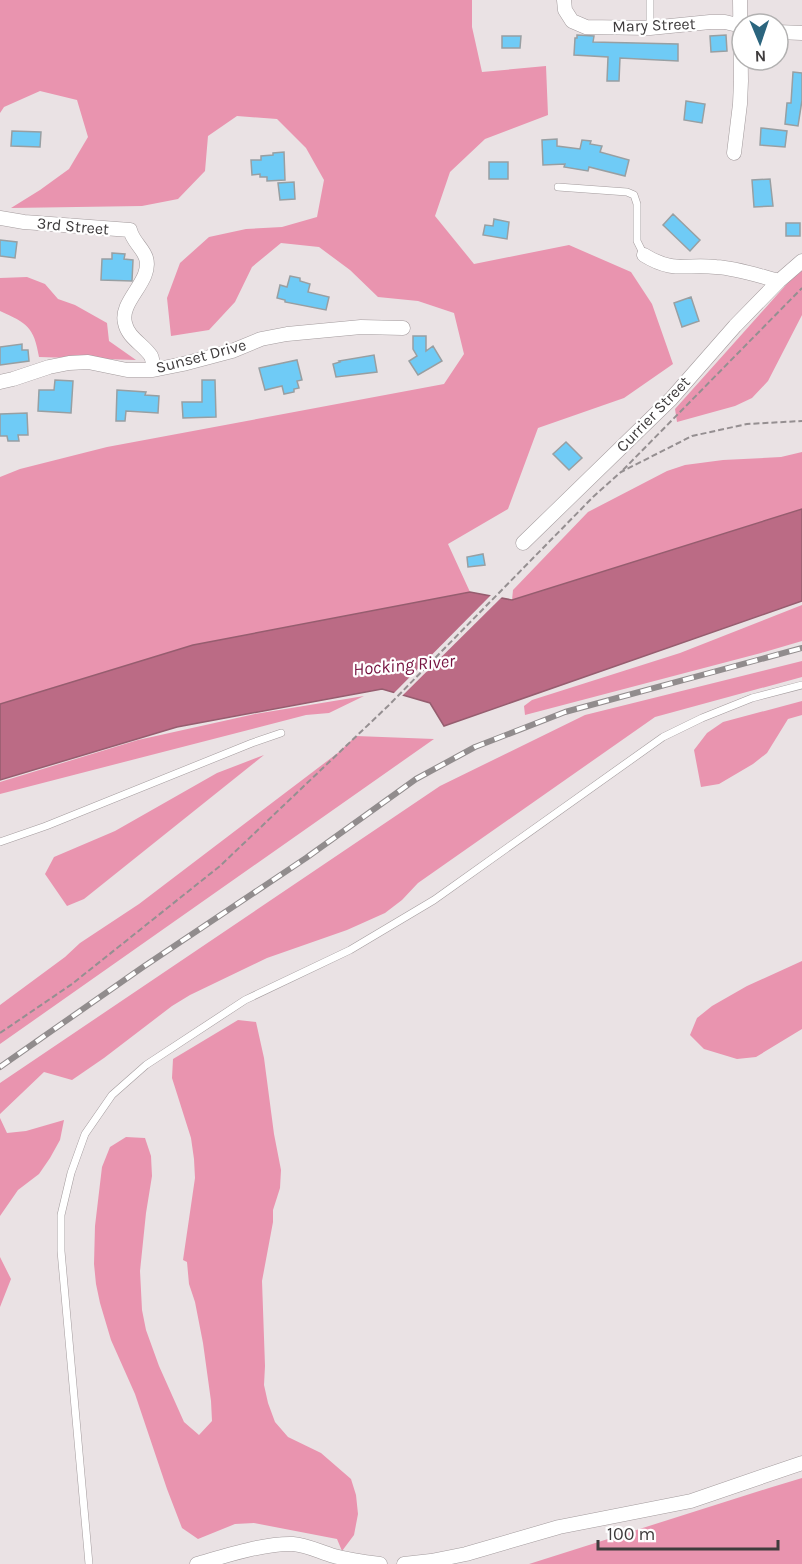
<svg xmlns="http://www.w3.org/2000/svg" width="802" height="1564" font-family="Karla,sans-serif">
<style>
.forest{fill:#e994af}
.water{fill:#bb6b85;stroke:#965d6f;stroke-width:1.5}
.pier{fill:#eae2e4}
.building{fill:#6fcbf6;stroke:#989fa2;stroke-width:1.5}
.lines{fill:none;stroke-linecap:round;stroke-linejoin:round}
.lane-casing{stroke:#a39b9d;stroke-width:8}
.street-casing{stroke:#a39b9d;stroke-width:15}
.path{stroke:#958f91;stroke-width:2;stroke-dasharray:6 3;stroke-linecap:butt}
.lane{stroke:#fff;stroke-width:7}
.street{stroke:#fff;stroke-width:14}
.rail-casing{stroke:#918c8d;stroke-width:6}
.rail{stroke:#fff;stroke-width:4;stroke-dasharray:11;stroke-linecap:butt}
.labels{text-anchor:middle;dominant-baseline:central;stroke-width:4.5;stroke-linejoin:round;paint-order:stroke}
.street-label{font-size:16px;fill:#3f3c3d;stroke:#fff}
.water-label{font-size:18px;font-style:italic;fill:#761340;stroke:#fff}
</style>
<rect width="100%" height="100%" fill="#eae2e4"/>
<path class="forest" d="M0 0H472V27L482 72 546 66 548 115 485 139 450 172 435 216 474 264 569 245 631 272 652 304 673 364 624 398 538 428 508 509 448 544 470 592 193 645 0 704V477L20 469 107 447 444 384 464 354 454 313 418 301 378 297 350 270 319 247 281 243 252 267 235 302 209 330 171 336 167 298 180 263 209 237 246 229 282 227 317 217 324 180 306 148 277 119 237 116 208 136 205 171 178 199 142 206 11 208 40 190 69 169 88 137 77 100 40 91 4 107 0 113Z
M802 267V315L768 381 752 398 735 406 677 422 675 409Z
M27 277 45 284 58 299 75 305 107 323 109 341 136 360 39 357C34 327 27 323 0 311V278Z
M802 452V509L512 600 513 590 588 512 667 471 685 465 723 460 781 457Z
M802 605V641L761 653 525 715 524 706 532 700 680 653Z
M802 661V677L655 717 418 883 402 900 385 913 347 930 267 958 190 995 172 1006 104 1058 72 1080 44 1072 0 1114V1083L440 786 585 715Z
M364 696 329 713 306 715 0 794V782L138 740 255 714Z
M802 701V715L788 719 767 753 753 764 719 784 701 787 694 750 707 733 723 722Z
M356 736 434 739 0 1044V1005L65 957 80 943 139 904 339 752Z
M264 755 84 899 67 906 45 874 54 857 115 831 217 773Z
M802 961V1029L756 1057 737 1059 704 1049 690 1035 697 1018 712 1006 747 986Z
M238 1020 256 1022 264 1058 274 1134 281 1170 280 1188 273 1210V1222L262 1281 265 1366 264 1385 268 1403 275 1422 288 1437 321 1453 351 1479 356 1495 358 1514 354 1535 342 1551 337 1539 254 1523 235 1524 198 1539 182 1528 167 1489 135 1394 111 1340 100 1303 96 1284 94 1264 95 1226 102 1167 110 1147 126 1137 145 1138 151 1156 152 1176 146 1213 140 1271 142 1310 146 1330 159 1366 184 1422 199 1435 212 1421 211 1401 203 1343 195 1302 189 1284 187 1262 183 1260 195 1178 194 1159 191 1138 172 1078 173 1059Z
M0 1118 7 1133 26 1131 64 1120 60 1140 50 1158 39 1174 18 1190 0 1216Z
M0 1257 11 1279 0 1307Z
M802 1478V1564H529L769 1488Z"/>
<path class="water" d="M802 509V601L444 726 430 703 382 689 177 727 0 780V704L193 645 470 592 512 600Z"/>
<path class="pier" d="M493 593 504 595 401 697 392 695Z"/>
<path class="building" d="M577 35 594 36 593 42 678 44V61L620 58 619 81H607L608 57 574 55 575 38H577Z
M726 35 727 51 711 52 710 36Z
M502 36H521L520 48H502Z
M793 72 802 73V100L798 126 785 124 787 103H791Z
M686 101 705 104 702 123 684 120Z
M761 128 787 131 785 147 760 145Z
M12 131 41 132 40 147 11 146Z
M557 139V146L580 149 582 140 591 141 590 144 602 146 600 152 629 160 625 176 589 167 588 171 564 167 565 164 543 165 542 140Z
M284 152 285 180 267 181V177H260V174L252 175 251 160H261V156L273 155V153Z
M489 162H508V179H489Z
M770 179 773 206 754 207 752 180Z
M294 182 295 199 280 200 278 183Z
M673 214 700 240 690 251 663 225Z
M494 219 509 222 507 239 483 235 485 225 493 226Z
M786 223H800V236H786Z
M0 240 17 242 15 258 0 256Z
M112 253 125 254 124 259 133 260 132 281 101 280 102 259H112Z
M290 276 300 278V281L310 284 308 292 329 297 326 310 285 302V300L277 298 280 285 287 287Z
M691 297 699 321 682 327 674 303Z
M413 336H426V351L433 346 442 361 418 375 409 361 417 356 413 349Z
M22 344V350H28L29 361 0 365V347Z
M374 355 377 372 336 377 333 364 340 362 339 361Z
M297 360 302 380 297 381 299 388 294 389V392L284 394 282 386 265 390 259 368Z
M55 380 73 381 71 413 38 411 39 390H54Z
M202 380H215L216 417 183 418 182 402H202Z
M117 390 146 392 145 395 159 396 158 413 126 411 125 421H116Z
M27 413 28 435H18L19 441H8L7 436H0V414Z
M566 442 582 458 569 470 553 454Z
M483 554 485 565 468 567 467 557Z"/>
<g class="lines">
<defs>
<path id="lane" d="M650 28V0
M558 187 627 192 634 195 637 204V241L644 255
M0 842 46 826 252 743 281 733
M89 1564 61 1251V1215L71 1173 85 1134 112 1095 146 1065 245 1000 350 950 434 900 663 737 702 718 752 698 802 685"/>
<path id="street" d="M564 0 565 10 572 21 586 27 650 28 710 22H725L742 26
M778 32 802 33
M734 153 740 104 741 81 740 0
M0 218 24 222 130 230C133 242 143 248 146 258 153 281 119 301 125 323 128 338 143 344 151 356 153 360 153 365 153 370
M644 255C673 273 685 264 716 267 737 268 759 276 779 281
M0 382 13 379 49 367 69 363 88 362 127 370H153L183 364 232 351 261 339 287 334 361 327 403 328
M523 543 671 399 735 326 779 281 802 261
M197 1564C225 1556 264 1543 293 1544 307 1545 320 1552 334 1556 349 1560 364 1562 380 1564
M404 1564 431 1561 466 1554 559 1527 691 1501 802 1463"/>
</defs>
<use href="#lane" class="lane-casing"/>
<use href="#street" class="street-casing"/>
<path class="path" d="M623 470 802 288
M0 1033 72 984 220 866 388 706 593 497 621 472 692 436 747 424 802 421"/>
<use href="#lane" class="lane"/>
<use href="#street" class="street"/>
<defs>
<path id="rail" d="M0 1067 143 967 306 858 416 779 475 747 565 712 802 648"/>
</defs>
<use href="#rail" class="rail-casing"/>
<use href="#rail" class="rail"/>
</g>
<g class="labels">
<g class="street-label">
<text transform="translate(654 25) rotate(-2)">Mary Street</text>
<text transform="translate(73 226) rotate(5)">3rd Street</text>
<text transform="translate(201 356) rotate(-15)">Sunset Drive</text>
<text transform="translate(653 414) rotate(-46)">Currier Street</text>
</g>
<g class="water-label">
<text transform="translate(404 665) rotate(-5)">Hocking River</text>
</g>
</g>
<g transform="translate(760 42) rotate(178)"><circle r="28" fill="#ffffff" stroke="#b2b1b1" stroke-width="1.5"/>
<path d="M0-4.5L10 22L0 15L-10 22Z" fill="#2b657e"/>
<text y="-9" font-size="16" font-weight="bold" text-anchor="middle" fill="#3f3c3d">N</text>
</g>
<path d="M598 1540v9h180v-9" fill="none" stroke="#3f3c3d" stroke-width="3"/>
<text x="607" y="1540" font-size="18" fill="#3f3c3d" stroke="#ffffff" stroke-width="4.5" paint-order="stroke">100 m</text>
</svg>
